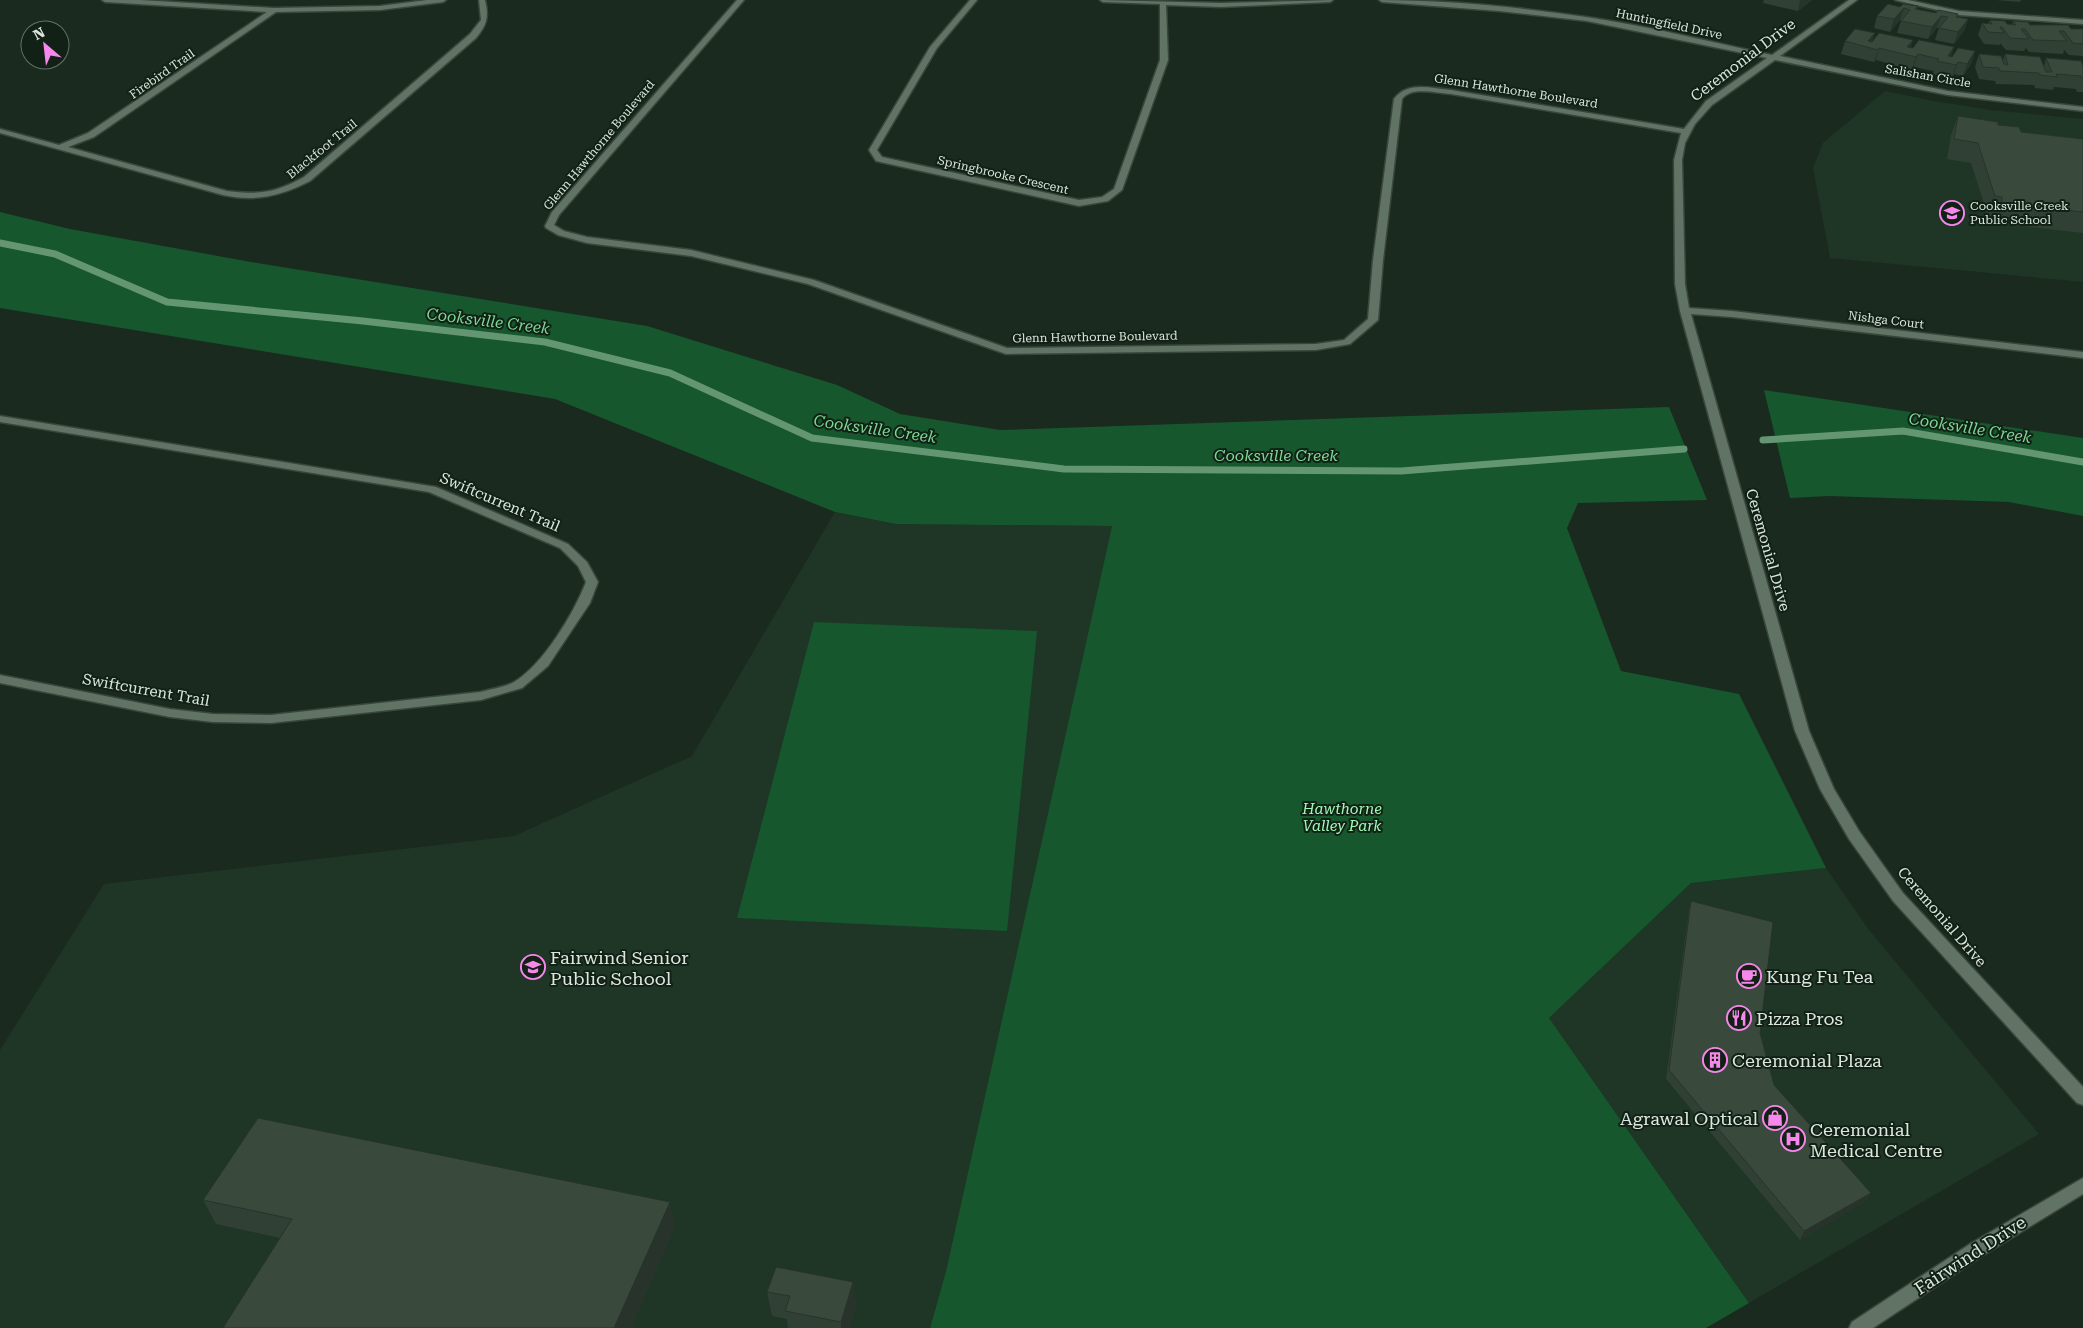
<svg xmlns="http://www.w3.org/2000/svg" width="2083" height="1328" font-family="'Roboto Serif',serif">
<style>
.built{fill:#1f3525}
.green{fill:#16572d}
.lines{fill:none;stroke-linecap:round;stroke-linejoin:round}
.stream{stroke:#649673;stroke-width:7}
.minor-casing{stroke:#39463b;stroke-width:3}
.minor{fill:#617364;fill-rule:evenodd}
.wall{fill:#314034}
.shaded-wall{fill:#28342b}
.building{fill:#394a3d;stroke:#28342b}
.labels{text-anchor:middle;dominant-baseline:central;stroke-width:4;stroke-linejoin:round;paint-order:stroke}
.far-street-label{font-size:12px;fill:#dce6de;stroke:#112115}
.far-poi-label{font-size:12px;fill:#dce6de;stroke:#112115;text-anchor:start}
.street-label{font-size:15px;fill:#dce6de;stroke:#112115}
.park-label{font-size:15px;font-style:italic;fill:#9ffab5;stroke:#112115}
.water-label{font-size:16px;font-style:italic;fill:#7cd794;stroke:#112115}
.near-poi-label{font-size:18px;fill:#dce6de;stroke:#112115;text-anchor:start}
.near-street-label{font-size:18px;fill:#dce6de;stroke:#112115}
</style>
<rect width="100%" height="100%" fill="#1b2a1e"/>
<path class="built" d="M1885 91 1934 101 1991 110 2083 119V282L1830 258 1813 168 1823 143Z
M835 512 896 524 1112 526 946 1271 930 1328H0V1050L104 884 514 836 692 756Z
M1826 868 1869 930 2039 1134 1749 1303 1549 1018 1691 883Z"/>
<path class="green" d="M0 212 70 229 251 262 647 326 837 385 900 414 1000 430 1669 407 1707 500 1578 503 1567 528 1621 671 1739 694 1826 868 1691 883 1549 1018 1749 1303 1706 1328H930L946 1271 1112 526 896 524 835 512 555 399 0 308Z
M1764 390 2083 438V516L2009 502 1829 496 1790 498Z
M814 622 1037 631 1007 931 737 918Z"/>
<g class="lines">
<path class="stream" d="M0 243 55 254 167 302 363 321 545 342 670 373 812 438 1064 469 1401 471 1684 449
M1763 440 1903 431 2083 462"/>
<defs>
<path id="minor" d="M102 0H140L274 8 380 6 427 0H446L443 2 380 10 276 12 94 137 68 147 227 191C259 195 275 193 304 177L470 34 481 20 479 0H485C489 17 487 25 476 38L310 181C281 196 255 202 223 195L0 133V129L59 145 88 133 267 12 105 2Z
M737 0H744L559 215 554 225 564 231 587 237 691 250 814 280 1007 348 1316 344 1344 340 1368 319 1373 260 1394 99C1407 81 1431 88 1451 90L1684 129 1706 101 1767 58 1587 21 1499 11 1382 2 1379 0C1447 0 1518 7 1586 17 1649 26 1710 42 1772 55L1849 0H1857L1780 56 1948 91 2083 107V111L1948 95 1775 60 1712 105 1695 124 1685 143 1682 160 1685 284 1689 308 1732 311 2083 352V358L1732 317 1691 314 1809 731 1834 789 1859 831 1903 893 2083 1087V1105L2077 1103 1893 901 1849 839 1820 789 1795 731 1680 311 1675 284 1674 160 1681 133 1451 94C1436 93 1411 86 1402 99L1383 260 1378 320 1350 344 1316 350 1006 354 808 284 691 256 587 243 558 235 546 228 545 226 552 212Z
M970 0H977L937 48 877 150 882 157 1079 200 1102 197 1114 189 1160 60V4L1103 2 1100 0 1221 3 1333 0 1330 2 1221 7 1166 5 1168 60 1122 190 1108 201 1079 206 876 161 869 150 930 47Z
M1895 0H1908L1959 11 2083 20V24L1959 15Z
M0 416 436 487 568 544 587 562 598 582 590 603 548 666 522 688 481 700 271 723 213 722 170 717 0 683V675L170 709 213 714 271 715 480 692C491 689 505 687 514 682 543 665 574 613 586 582L578 566 560 548 429 492 0 422Z
M2083 1178V1194L1982 1256 1873 1328H1849L1852 1322 1970 1244Z"/>
</defs>
<use href="#minor" class="minor-casing"/>
<use href="#minor" class="minor"/>
</g>
<path class="wall" d="M1764 0H1812L1798 11 1763 3Z
M1996 0H2021L2020 2Z
M1918 6 1917 9 1936 13 1958 14V17L1968 19 1964 31 1954 44 1935 40 1939 28H1937L1928 39 1897 33 1901 21 1900 20 1890 32 1874 28 1877 16 1900 7Z
M1990 20 2007 24 2012 25 2013 21 2030 25 2071 29H2083V56L2069 55 2064 50 2063 54 2029 52 2026 48 2024 51 2006 50 2000 43V45L1984 44 1978 35 1982 23 1988 24Z
M1913 40 1910 48 1954 47 1951 56 1952 57 1975 51 1971 64 1963 76 1954 74 1952 78 1933 74 1934 71 1914 67 1912 70 1876 60 1874 62 1841 54 1845 41 1872 42Z
M1979 54 2003 60 2005 54 2044 66 2046 58 2083 66V92H2077L2076 89 2054 87 2053 90 2035 88 2034 85 1996 84 1995 81 1979 79 1975 67Z
M1958 116 1998 125 2021 132 2083 139V233L1995 223 1994 217 1988 216 1971 163 1947 159 1951 135Z
M1691 901 1760 1033 1774 1085 1871 1193 1866 1201 1800 1240 1666 1079 1689 909Z
M203 1200 675 1226 631 1328H223L280 1238 216 1224Z
M853 1282 856 1306 849 1328H788L787 1319 772 1316 767 1292Z"/>
<path class="shaded-wall" d="M1800 0H1812L1798 11Z
M1904 8 1900 20 1890 32 1894 19Z
M1941 16 1937 28 1928 39 1932 27Z
M1968 19 1964 31 1954 44 1958 32Z
M1875 33 1871 45 1868 41Z
M1913 40 1909 52 1907 47Z
M1954 47 1950 59 1948 56Z
M1879 48 1876 60 1874 62 1878 50Z
M1975 51 1971 64 1963 76 1967 64Z
M1918 54 1914 67 1912 70 1916 57Z
M1958 62 1954 74 1952 78 1956 65Z
M1871 1193 1866 1201 1800 1240 1804 1231Z
M670 1202 675 1226 631 1328H614Z
M853 1282 856 1306 849 1328H841V1322Z"/>
<path class="building" d="M1888 4 1900 7 1903 4 1918 6 1915 9 1936 13 1938 10 1958 14 1956 17 1968 19 1958 32 1939 28 1948 17 1941 16 1932 27 1901 21 1910 10 1904 8 1894 19 1877 16Z
M1990 20 2005 21 2007 24 2016 25 2013 21 2028 22 2030 25H2068L2071 29H2083V44L2073 43 2064 31H2059L2067 41 2033 40 2025 29H2021L2029 39 2010 38 2002 27H2000L2004 33 1988 32 1982 23 1992 24Z
M1855 29 1875 33 1868 41 1872 42 1879 33 1913 40 1907 47 1913 48 1919 40 1954 47 1948 56 1952 57 1958 48 1975 51 1967 64 1958 62 1956 65 1937 61 1939 59 1918 54 1916 57 1879 48 1878 50 1845 41Z
M1979 54 2001 56 2004 64 2008 65 2005 54 2040 57 2046 72H2052L2046 58 2081 61 2083 66V79H2082L2081 76 2056 74 2057 77 2040 75 2039 73 2000 71 1999 68 1983 67Z
M1958 116 1998 122V125L2019 127 2021 132 2083 139V212L2002 203V197L1995 196 1978 143 1954 139Z
M1691 901 1773 922 1760 1033 1774 1085 1871 1193 1804 1231 1669 1070Z
M258 1118 670 1202 614 1328H223L292 1219 203 1200Z
M776 1267 853 1282 841 1322 785 1311 790 1296 767 1292Z"/>
<defs>
<symbol id="school-ring" viewBox="-11 -11 22 22"><circle r="9.5" fill="#112115" stroke="#f788eb" stroke-width="1.5"/><path d="M0-5L7-2L0 1L-7-2ZM-4 1L0 2.5L4 1V4Q0 6-4 4Z" fill="#f788eb"/></symbol>
<symbol id="cafe-ring" viewBox="-11 -11 22 22"><circle r="9.5" fill="#112115" stroke="#f788eb" stroke-width="1.5"/><path d="M-5.5-4.5H6V0H3Q3 3.5 0 3.5H-2.5Q-5.5 3.5-5.5 0ZM3-3.2v2h1.7v-2ZM-6 4.5H4V6H-6Z" fill="#f788eb"/></symbol>
<symbol id="restaurant-ring" viewBox="-11 -11 22 22"><circle r="9.5" fill="#112115" stroke="#f788eb" stroke-width="1.5"/><path d="M-5-6h1v4h1v-4h1v4h1v-4h1v5L-1.5 .5V6h-2V.5L-5-1ZM5-6V6H3V1.5H1.5Q1.5-4 5-6Z" fill="#f788eb"/></symbol>
<symbol id="building-ring" viewBox="-11 -11 22 22"><circle r="9.5" fill="#112115" stroke="#f788eb" stroke-width="1.5"/><path d="M-4-6H4V6H1V3H-1V6H-4ZM-2.5-4.3h1.7v1.8h-1.7ZM.8-4.3h1.7v1.8H.8ZM-2.5-1h1.7V.8h-1.7ZM.8-1h1.7V.8H.8Z" fill="#f788eb"/></symbol>
<symbol id="shop-ring" viewBox="-11 -11 22 22"><circle r="9.5" fill="#112115" stroke="#f788eb" stroke-width="1.5"/><path d="M-5-2.5h2.3a2.7 3.5 0 0 1 5.4 0H5L5.5 6h-11ZM-1.5-2.5h3a1.5 2.3 0 0 0-3 0Z" fill="#f788eb"/></symbol>
<symbol id="hospital-ring" viewBox="-11 -11 22 22"><circle r="9.5" fill="#112115" stroke="#f788eb" stroke-width="1.5"/><path d="M-5-5h3v3.5h4V-5h3V5h-3V1.5h-4V5h-3Z" fill="#f788eb"/></symbol>
</defs>
<g fill-rule="evenodd">
<use href="#school-ring" x="1938" y="199" width="28" height="28"/>
<use href="#school-ring" x="519" y="953" width="28" height="28"/>
<use href="#cafe-ring" x="1735" y="962" width="28" height="28"/>
<use href="#restaurant-ring" x="1725" y="1004" width="28" height="28"/>
<use href="#building-ring" x="1701" y="1046" width="28" height="28"/>
<use href="#shop-ring" x="1761" y="1104" width="28" height="28"/>
<use href="#hospital-ring" x="1779" y="1125" width="28" height="28"/>
</g>
<g class="labels">
<g class="far-street-label">
<text transform="translate(1669 24) rotate(12)">Huntingfield Drive</text>
<text transform="translate(162 74) rotate(-35)">Firebird Trail</text>
<text transform="translate(1928 76) rotate(10)">Salishan Circle</text>
<text transform="translate(1516 91) rotate(9)">Glenn Hawthorne Boulevard</text>
<text transform="translate(599 145) rotate(-50)">Glenn Hawthorne Boulevard</text>
<text transform="translate(322 149) rotate(-39)">Blackfoot Trail</text>
<text transform="translate(1003 175) rotate(13)">Springbrooke Crescent</text>
<text transform="translate(1886 320) rotate(7)">Nishga Court</text>
<text transform="translate(1095 337) rotate(-1)">Glenn Hawthorne Boulevard</text>
</g>
<g class="far-poi-label">
<text x="1970" y="206">Cooksville Creek<tspan x="1970" dy="14">Public School</tspan></text>
</g>
<g class="street-label">
<text transform="translate(1743 60) rotate(-37)">Ceremonial Drive</text>
<text transform="translate(500 502) rotate(23)">Swiftcurrent Trail</text>
<text transform="translate(1768 550) rotate(74)">Ceremonial Drive</text>
<text transform="translate(146 690) rotate(10)">Swiftcurrent Trail</text>
<text transform="translate(1942 917) rotate(49)">Ceremonial Drive</text>
</g>
<g class="park-label">
<text x="1342" y="809">Hawthorne<tspan x="1342" dy="17">Valley Park</tspan></text>
</g>
<g class="water-label">
<text transform="translate(488 321) rotate(7)">Cooksville Creek</text>
<text transform="translate(1970 428) rotate(9)">Cooksville Creek</text>
<text transform="translate(875 429) rotate(8)">Cooksville Creek</text>
<text x="1276" y="455">Cooksville Creek</text>
</g>
<g class="near-poi-label">
<text x="550" y="957">Fairwind Senior<tspan x="550" dy="21">Public School</tspan></text>
<text x="1766" y="976">Kung Fu Tea</text>
<text x="1756" y="1018">Pizza Pros</text>
<text x="1732" y="1060">Ceremonial Plaza</text>
<text x="1758" y="1118" text-anchor="end">Agrawal Optical</text>
<text x="1810" y="1129">Ceremonial<tspan x="1810" dy="21">Medical Centre</tspan></text>
</g>
<g class="near-street-label">
<text transform="translate(1970 1255) rotate(-33)">Fairwind Drive</text>
</g>
</g>
<g transform="translate(45 45) rotate(332)"><circle r="24" fill="#112115" stroke="#627065"/>
<path d="M0-4L9 19L0 12L-9 19Z" fill="#f788eb"/>
<text y="-8" font-size="14" font-weight="bold" text-anchor="middle" fill="#dce6de">N</text>
</g>
</svg>
